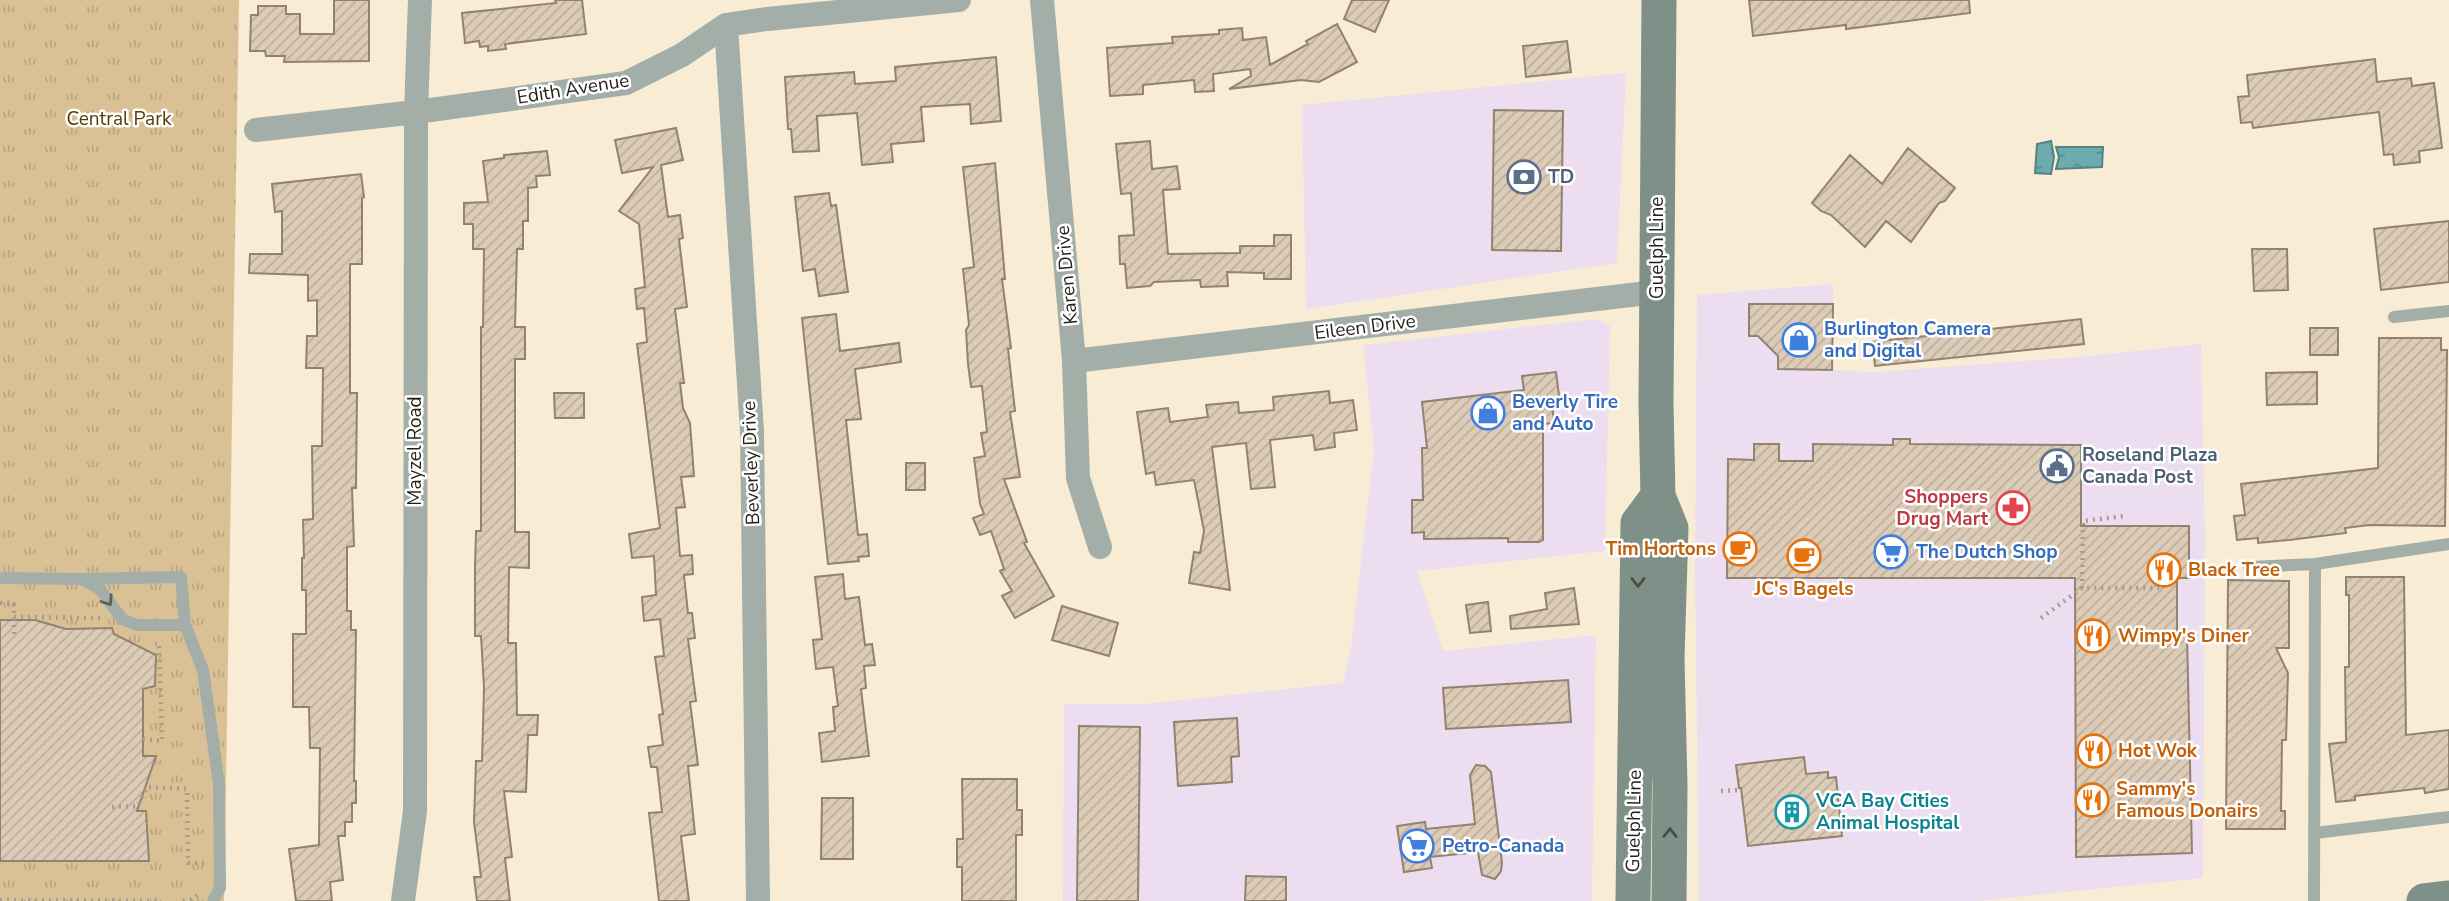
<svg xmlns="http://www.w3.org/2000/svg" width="2449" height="901" font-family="'Nunito Sans',sans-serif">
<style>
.commercial{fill:#edddf0}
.park{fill:url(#park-tufts)}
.water{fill:url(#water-ripples);stroke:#568182;stroke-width:2}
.building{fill:url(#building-hatch);stroke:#92826f;stroke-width:2}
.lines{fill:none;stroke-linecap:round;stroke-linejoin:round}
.path{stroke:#a79d8b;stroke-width:4.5;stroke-dasharray:2 5;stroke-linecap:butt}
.service{stroke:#a3aea9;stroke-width:12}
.minor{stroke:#a3aea9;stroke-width:24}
.secondary{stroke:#7e9088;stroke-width:35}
.oneway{stroke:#484c44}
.oneway2{stroke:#5d5f59}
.labels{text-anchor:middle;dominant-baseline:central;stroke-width:5;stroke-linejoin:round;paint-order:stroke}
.street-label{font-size:19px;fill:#241f17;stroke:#fff}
.park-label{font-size:19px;fill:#543b01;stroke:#fff}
.service-label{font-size:19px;font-weight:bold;fill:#4e5e75;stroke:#fff;text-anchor:start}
.shop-label{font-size:19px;font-weight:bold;fill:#366cbe;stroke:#fff;text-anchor:start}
.health-label{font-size:19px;font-weight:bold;fill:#be3a42;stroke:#fff;text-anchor:end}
.food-label{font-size:19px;font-weight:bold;fill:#c56008;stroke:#fff;text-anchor:start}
.culture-label{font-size:19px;font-weight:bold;fill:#0d838f;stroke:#fff;text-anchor:start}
</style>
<defs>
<pattern id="park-tufts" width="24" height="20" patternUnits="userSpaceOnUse" patternTransform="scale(1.75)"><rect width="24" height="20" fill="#dac195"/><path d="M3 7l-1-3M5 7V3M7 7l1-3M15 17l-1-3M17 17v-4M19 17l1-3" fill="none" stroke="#bba580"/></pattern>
<pattern id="water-ripples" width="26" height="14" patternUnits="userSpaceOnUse" patternTransform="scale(1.75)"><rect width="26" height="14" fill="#6cabb0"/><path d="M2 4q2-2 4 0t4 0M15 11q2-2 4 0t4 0" fill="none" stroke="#598b8e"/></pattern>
<pattern id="building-hatch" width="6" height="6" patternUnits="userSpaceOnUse" patternTransform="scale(1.75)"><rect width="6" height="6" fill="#dccbb6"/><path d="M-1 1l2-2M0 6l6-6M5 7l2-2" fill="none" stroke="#bdae9c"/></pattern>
</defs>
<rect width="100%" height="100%" fill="#f9ecd4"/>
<path class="commercial" d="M1626 73 1617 263 1306 309 1302 105Z
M1833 284V370L1875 372 2080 357 2201 344 2205 543 2203 878 1979 901H1699L1695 568 1697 295Z
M1596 319 1610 326 1605 551 1417 571 1443 651 1596 635 1592 901H1063L1064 704H1145L1343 683 1351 648 1374 450 1363 345Z"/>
<path class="park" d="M0 0H239L224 901H0Z"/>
<path class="water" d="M2051 141 2054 157 2051 174 2035 173 2037 144Z
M2056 147H2103L2102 167 2056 169 2059 157Z"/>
<path class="building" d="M334 0H369V61L284 62 285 56H266L265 51H250L251 15H258V6H286V14H300V34H334Z
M555 0H582L586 34 505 44 506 49 488 51V46L480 47 479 41 465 43 462 13 556 3Z
M1352 0H1389L1375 32 1344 19Z
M1749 0H1969L1970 13 1846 29V25L1753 36Z
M1337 24 1357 62 1319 82 1301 80 1229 89 1251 76 1250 69 1213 74 1214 91 1195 92 1194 80 1143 85V94L1110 96 1107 48 1173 43 1172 37 1219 34V30L1242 28 1243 40 1266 37 1270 65 1308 44 1306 41Z
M1567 41 1571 72 1526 77 1523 46Z
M996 57 1001 121 971 124 970 104 921 107 924 141 891 144 893 162 862 165 857 113 817 116 819 151 793 152 791 129H788L785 77 854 72 855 84 896 81 895 67Z
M2375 59 2377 82 2411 78 2412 86 2434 83 2442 148 2419 151 2420 162 2394 165 2393 154 2384 155 2379 112 2253 128 2252 122 2241 123 2238 97 2249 96 2247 75Z
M1494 110 1563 111 1561 251 1492 250Z
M676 128 683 160 661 165 668 217 680 215 683 238 679 239 687 307 675 309 684 383H680L683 408 690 423 694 476 681 477 685 507 676 508 680 556 692 555 693 574 684 575 688 613H692L695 638 688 639 696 701 690 702 698 765 688 766 695 834 681 836 689 901H659L649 813 662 812 657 767H651L648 747 663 745 659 715 663 714 655 657 664 656 660 619 644 621 642 597 656 595 654 556 632 558 629 534 660 528 637 344 647 342 644 308 637 309 635 289 645 287 639 224 619 211 653 167 622 173 615 140Z
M1150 141 1152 169 1177 166 1180 189 1163 190 1168 254 1240 253V246H1274V235H1291V279H1264V273L1227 272 1228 286 1201 287 1200 280 1154 282 1150 286 1127 288 1125 264H1120L1119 236 1134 235 1131 193 1121 194 1116 144Z
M1908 148 1955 188 1945 201 1939 203 1911 242 1886 221 1865 247 1831 215 1821 211 1812 203 1850 155 1882 184Z
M547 151 550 175 536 176 537 187 528 188V221H523V249H517L515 327H525V359H515V532H529V568L509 567 508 643H516L517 715H538L537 735H528L526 792 504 791 512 857 505 858 510 901H477L474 877H481L474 822 476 761H482L484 688 481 636H475V567L476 531H481V327H483L484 249H473V224H464V203L488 202 483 161 504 158V155Z
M995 163 1005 279H1002L1011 348 1008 349 1015 411 1010 412 1020 477 1004 479 1027 542 1024 543 1054 596 1015 618 1002 596 1012 591 1000 571 1004 569 991 531 980 535 973 518 984 514 980 504 974 458 985 456 981 433 987 432 982 386 971 387 968 364 966 330 969 325 963 269 974 267 963 167Z
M361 174 364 197 362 198V264H350V393H357L356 488H352L354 546 347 547V611H351V630H356L354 781H356V803H352V822H345V836H338L343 880 330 882 332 901H296L289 849 319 845 320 748H310L309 707H293V634H306V590H302V558H304L303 520 313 519 312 446H322L323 368H306L307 336H317V300L308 301V275L249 273 250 254H282V211L275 212 272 184Z
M829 193 831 206 836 205 848 292 819 296 815 269 803 271 795 197Z
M2449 221V282L2381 290 2374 229Z
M2252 249H2287L2288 290 2254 291Z
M1749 304H1833L1832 370 1778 369V356L1758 336H1749Z
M836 314 840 351 899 343 901 362 855 369 861 419 846 420 858 535 867 534 869 556 858 557 859 561 828 564 802 318Z
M2081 319 2084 344 1875 366 1872 342Z
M2310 328H2338V355H2310Z
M2379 338H2441V350H2447L2445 526 2369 525 2345 528 2346 533 2289 540 2258 543V538L2237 540 2234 516 2245 515 2241 484 2378 468Z
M1556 372 1560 403 1552 404 1554 423 1543 424V540L1539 542H1508V538L1424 539V532L1412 533V500H1423L1422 448H1427L1422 402 1524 390 1522 376Z
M2317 372V404L2267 405 2266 373Z
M1329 391 1330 403 1353 400 1357 430 1334 433 1335 447 1315 450 1313 435 1270 440 1275 487 1251 489 1246 443 1212 447 1230 590 1189 583 1194 552 1200 553 1204 531 1194 480 1156 485 1154 472 1146 474 1137 412 1168 408 1170 422 1208 417 1206 405 1238 402 1239 413 1274 410 1273 397Z
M554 393H584V418H555Z
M1893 439H1910V444L2081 445V526H2189V578H2177V636L2187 635 2192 853 2076 857 2075 578H1727L1728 459 1754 460V444H1779V461H1813V444L1893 445Z
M906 463H925V490H906Z
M843 574 845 599 859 597 865 645 872 644 875 665 864 666 866 688 861 689 869 756 822 762 819 733 835 731 833 707 838 706 833 667 816 669 813 640 822 639 815 577Z
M2346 577H2404L2406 735 2449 730V789L2425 793 2424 788 2355 796V800L2336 802 2329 744 2346 742 2345 667H2349V595H2346Z
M2228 580 2289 581V648H2276L2288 673 2286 740H2282L2281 811H2285V829H2226Z
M1574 588 1579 624 1511 629 1510 616 1547 609 1545 593Z
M1488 602 1491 631 1470 633 1466 605Z
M1062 606 1118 623 1109 656 1052 640Z
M0 620H35L66 629 112 628 114 634 156 655 155 686 143 689V756H156L137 811H146L149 861H0Z
M1568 680 1571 722 1446 729 1443 688Z
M1237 718 1239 756 1231 757 1232 782 1178 786 1174 722Z
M1079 726 1140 727 1138 901H1077Z
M1804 757 1806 774 1828 772V778L1836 777 1842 836 1748 846 1741 788H1739L1736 765Z
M1476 765 1485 766 1491 772 1502 863 1501 871 1495 879 1482 875 1478 852 1430 857 1432 868 1404 872 1397 826 1425 822 1426 829 1475 824 1470 775Z
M962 779H1017V810H1022V835H1016V901H962V867H957V839H963Z
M822 798H853V859H821Z
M1246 876 1286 877V901H1245Z"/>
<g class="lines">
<path class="path" d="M2082 588 2083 521 2125 516
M0 603 14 604V635
M14 617 101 618
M2041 618 2082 588H2163
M143 739 162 741 159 644H155
M1721 791 1740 790
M112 807 138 806 147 787 187 789 188 863H205
M0 900 160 901
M183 901 193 899 198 895"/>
<path class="service" d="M2394 317 2449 311
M2249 567 2315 564 2449 544
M0 578 81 579 100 589 122 619 137 625H185
M81 579 181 577 185 625 203 670 219 784 220 888 213 901
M2315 833 2449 817
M2314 901 2315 564"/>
<path class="minor" d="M1042 0 1074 361 1078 478 1100 547
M726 25 752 431 758 901
M256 130 416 112 626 83 682 55 726 25 767 19 959 0
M1074 361 1656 292
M403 901 415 811 416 112 420 0"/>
<path class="secondary" d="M1659 0 1656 404 1658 496 1671 528 1667 658 1670 786 1669 901
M1633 901 1638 523 1658 496
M2424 901 2449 898"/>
</g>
<defs><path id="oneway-chevron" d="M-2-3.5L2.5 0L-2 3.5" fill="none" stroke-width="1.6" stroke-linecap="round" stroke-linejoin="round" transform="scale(1.75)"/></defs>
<g class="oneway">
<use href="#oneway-chevron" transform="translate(1638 582) rotate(90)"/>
<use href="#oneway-chevron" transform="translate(1670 833) rotate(-90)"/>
</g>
<use class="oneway2" href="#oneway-chevron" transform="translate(108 601) rotate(56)"/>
<defs>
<symbol id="bank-ring" viewBox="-11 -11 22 22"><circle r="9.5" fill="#fff" stroke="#5c6f8a" stroke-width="1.5"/><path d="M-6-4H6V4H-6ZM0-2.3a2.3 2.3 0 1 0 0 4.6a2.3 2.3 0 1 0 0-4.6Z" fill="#5c6f8a"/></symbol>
<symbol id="shop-ring" viewBox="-11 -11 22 22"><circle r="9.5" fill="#fff" stroke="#3f7fe0" stroke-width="1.5"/><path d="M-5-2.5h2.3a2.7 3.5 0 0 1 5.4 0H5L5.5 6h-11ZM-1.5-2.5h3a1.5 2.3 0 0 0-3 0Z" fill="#3f7fe0"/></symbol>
<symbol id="civic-ring" viewBox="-11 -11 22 22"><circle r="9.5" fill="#fff" stroke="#5c6f8a" stroke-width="1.5"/><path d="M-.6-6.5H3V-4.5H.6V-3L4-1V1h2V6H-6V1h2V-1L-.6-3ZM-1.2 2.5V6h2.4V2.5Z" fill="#5c6f8a"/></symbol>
<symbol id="pharmacy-ring" viewBox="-11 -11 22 22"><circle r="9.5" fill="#fff" stroke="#e0444e" stroke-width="1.5"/><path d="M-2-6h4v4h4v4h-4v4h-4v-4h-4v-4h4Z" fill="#e0444e"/></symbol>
<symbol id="cafe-ring" viewBox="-11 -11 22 22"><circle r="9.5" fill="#fff" stroke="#e8710a" stroke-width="1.5"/><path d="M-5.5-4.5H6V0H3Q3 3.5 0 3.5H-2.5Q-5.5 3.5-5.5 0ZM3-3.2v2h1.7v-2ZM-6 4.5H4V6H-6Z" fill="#e8710a"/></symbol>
<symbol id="supermarket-ring" viewBox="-11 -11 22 22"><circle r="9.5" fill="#fff" stroke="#3f7fe0" stroke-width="1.5"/><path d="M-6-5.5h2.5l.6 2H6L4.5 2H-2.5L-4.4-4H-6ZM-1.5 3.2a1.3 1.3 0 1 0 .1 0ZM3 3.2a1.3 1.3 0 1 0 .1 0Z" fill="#3f7fe0"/></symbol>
<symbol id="restaurant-ring" viewBox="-11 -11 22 22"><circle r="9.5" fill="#fff" stroke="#e8710a" stroke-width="1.5"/><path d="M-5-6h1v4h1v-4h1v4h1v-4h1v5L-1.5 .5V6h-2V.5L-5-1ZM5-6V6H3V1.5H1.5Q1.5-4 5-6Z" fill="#e8710a"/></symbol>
<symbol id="building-ring" viewBox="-11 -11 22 22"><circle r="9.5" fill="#fff" stroke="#0f9aa8" stroke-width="1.5"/><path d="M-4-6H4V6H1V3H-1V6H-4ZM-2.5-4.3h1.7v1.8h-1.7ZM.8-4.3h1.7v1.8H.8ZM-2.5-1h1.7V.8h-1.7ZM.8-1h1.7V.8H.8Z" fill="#0f9aa8"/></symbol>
</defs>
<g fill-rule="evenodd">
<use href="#bank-ring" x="1505" y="158" width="38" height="38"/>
<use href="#shop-ring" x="1780" y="321" width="38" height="38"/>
<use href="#shop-ring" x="1469" y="394" width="38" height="38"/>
<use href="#civic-ring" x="2038" y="447" width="38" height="38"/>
<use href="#pharmacy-ring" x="1994" y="489" width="38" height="38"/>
<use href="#cafe-ring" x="1721" y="530" width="38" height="38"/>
<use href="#supermarket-ring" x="1872" y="533" width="38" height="38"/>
<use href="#cafe-ring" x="1785" y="537" width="38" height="38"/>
<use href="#restaurant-ring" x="2145" y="551" width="38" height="38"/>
<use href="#restaurant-ring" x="2074" y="617" width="38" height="38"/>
<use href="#restaurant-ring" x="2075" y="732" width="38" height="38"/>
<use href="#restaurant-ring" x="2073" y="781" width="38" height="38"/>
<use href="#building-ring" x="1773" y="793" width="38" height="38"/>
<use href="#supermarket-ring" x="1398" y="827" width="38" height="38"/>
</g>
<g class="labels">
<g class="street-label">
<text transform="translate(573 89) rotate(-9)">Edith Avenue</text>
<text transform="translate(1657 248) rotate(-90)">Guelph Line</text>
<text transform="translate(1067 275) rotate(-95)">Karen Drive</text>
<text transform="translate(1365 327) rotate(-7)">Eileen Drive</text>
<text transform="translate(415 451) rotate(-90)">Mayzel Road</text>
<text transform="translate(751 463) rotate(-92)">Beverley Drive</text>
<text transform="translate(1634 821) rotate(-89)">Guelph Line</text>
</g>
<g class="park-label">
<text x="119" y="119">Central Park</text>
</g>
<g class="service-label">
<text x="1548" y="177">TD</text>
<text x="2082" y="455">Roseland Plaza<tspan x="2082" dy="22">Canada Post</tspan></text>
</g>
<g class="shop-label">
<text x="1824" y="329">Burlington Camera<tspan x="1824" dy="22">and Digital</tspan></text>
<text x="1512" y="402">Beverly Tire<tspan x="1512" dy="22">and Auto</tspan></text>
<text x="1916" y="552">The Dutch Shop</text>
<text x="1442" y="846">Petro-Canada</text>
</g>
<g class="health-label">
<text x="1988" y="497">Shoppers<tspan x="1988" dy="22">Drug Mart</tspan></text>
</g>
<g class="food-label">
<text x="1716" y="549" text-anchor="end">Tim Hortons</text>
<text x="2188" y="570">Black Tree</text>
<text x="1804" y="589" text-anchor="middle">JC's Bagels</text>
<text x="2118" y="636">Wimpy's Diner</text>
<text x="2118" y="751">Hot Wok</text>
<text x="2116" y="789">Sammy's<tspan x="2116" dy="22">Famous Donairs</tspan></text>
</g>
<g class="culture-label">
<text x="1816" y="801">VCA Bay Cities<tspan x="1816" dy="22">Animal Hospital</tspan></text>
</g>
</g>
</svg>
